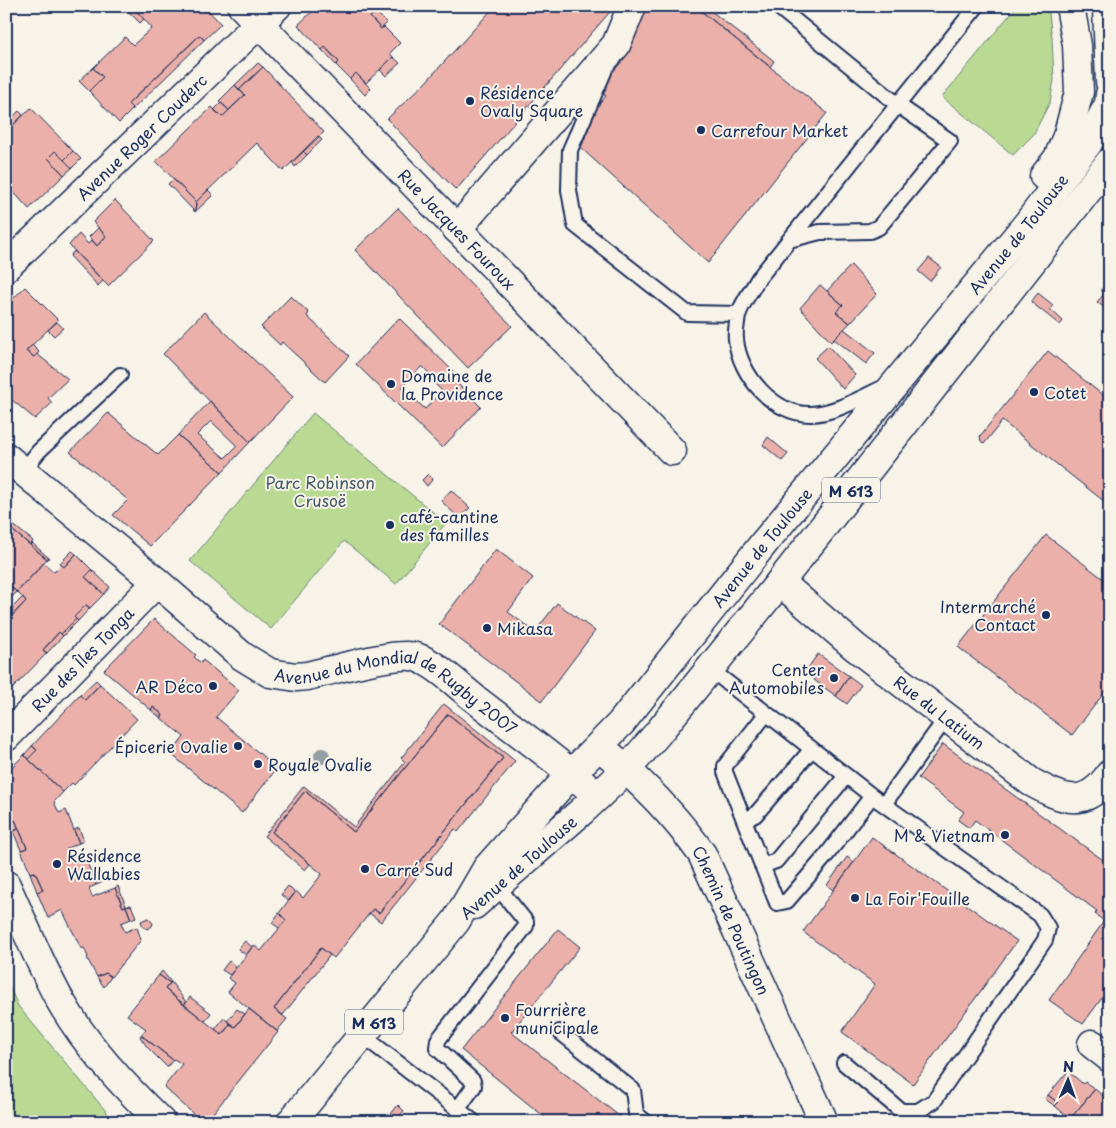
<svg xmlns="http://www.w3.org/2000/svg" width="1116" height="1128" font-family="'Playpen Sans',sans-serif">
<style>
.green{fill:#bada93;stroke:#6a8478}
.building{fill:#ebb0aa;stroke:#1b2f5e;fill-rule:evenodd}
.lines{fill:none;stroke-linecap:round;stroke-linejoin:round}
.lane-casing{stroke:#1b2f5e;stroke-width:18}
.street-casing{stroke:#1b2f5e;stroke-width:31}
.primary-casing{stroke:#1b2f5e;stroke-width:31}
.lane{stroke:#f7f3e8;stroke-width:14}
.street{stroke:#f7f3e8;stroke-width:28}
.primary{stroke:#f7f3e8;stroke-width:28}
.tree{fill:#949fa3}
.poi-dot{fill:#1b2f5e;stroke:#f7f3e8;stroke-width:2}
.labels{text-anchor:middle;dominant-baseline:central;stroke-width:4;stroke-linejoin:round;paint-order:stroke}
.shield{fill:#f7f3e8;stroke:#5d6a87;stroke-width:1}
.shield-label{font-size:15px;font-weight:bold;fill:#1b2f5e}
.poi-label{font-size:16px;fill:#1b2f5e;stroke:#f7f3e8;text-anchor:start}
.street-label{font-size:16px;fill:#1b2f5e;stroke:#f7f3e8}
.park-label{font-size:16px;fill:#435a6b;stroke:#f7f3e8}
</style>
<rect width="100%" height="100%" fill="#f7f3e8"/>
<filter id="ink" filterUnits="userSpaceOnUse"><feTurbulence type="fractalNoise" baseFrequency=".02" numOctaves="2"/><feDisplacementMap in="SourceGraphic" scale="10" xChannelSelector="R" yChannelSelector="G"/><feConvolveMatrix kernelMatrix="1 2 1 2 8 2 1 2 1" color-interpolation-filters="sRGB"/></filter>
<g filter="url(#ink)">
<path class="green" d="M1017 6H1048L1052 38 1054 80 1050 102 1033 135 1013 155 942 97Z
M313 413 446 523 396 584 344 541 271 629 190 561Z
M6 979 18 1006 115 1122H6Z"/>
<path class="building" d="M132 6H204L221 24 204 40 200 35 128 104 133 109 119 123 89 91 103 77 93 68 125 37 133 45 152 28Z
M318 6H381L370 17 381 29 384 27 400 43 390 53 393 57 366 83 356 73 350 79 336 65 339 62 325 47 322 50 298 25Z
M495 6H615L456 190 387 119 425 83Z
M640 6H695L827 113 708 263 581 148 597 107 606 96 603 94Z
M695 6H705L774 61 770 67Z
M132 7 144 19 140 23 128 11Z
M376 12 387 23 381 29 370 17Z
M200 35 204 40 133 109 128 104Z
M325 47 339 62 336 65 322 50Z
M393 57 400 63 386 76 380 70Z
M258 63 263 67 239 90 235 85Z
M263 67 324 132 283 171 257 143 196 202 156 161 212 107 222 117 245 95 239 90Z
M93 68 103 77 89 91 79 81Z
M356 73 371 89 365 95 350 79Z
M235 85 245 95 229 110 219 101Z
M221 103 229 110 222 117 214 110Z
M31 108 73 151 64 160 55 151 48 158 64 175 29 209 8 186 10 184 6 179V132Z
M19 111 23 115 7 131 6 123Z
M318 136 322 140 307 155 303 151Z
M55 151 72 168 64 175 48 158Z
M73 151 81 159 72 168 64 160Z
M303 151 307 155 295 167 292 162Z
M173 179 196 202 195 212 168 184Z
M208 190 213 195 195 212 196 202Z
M115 200 154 241 108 286 69 245 79 234 88 244 92 240 97 246 106 236 93 222Z
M398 208 512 326 468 368 355 250Z
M98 228 106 236 97 246 89 237Z
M74 251 103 281 98 286 70 256Z
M929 258 941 267 930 281 918 271Z
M851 265 877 294 850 323 836 312 843 305 827 291Z
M1110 279V312L1097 302 1105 293 1101 290Z
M820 285 843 305 836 312 850 323 831 342 800 308Z
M25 287 58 320 26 351 34 357 37 354 68 379 48 398 52 403 35 419 6 395V305Z
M1038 293 1053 305 1050 309 1063 321 1060 325 1031 302Z
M291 296 309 313 307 316 349 356 325 382 282 342 280 345 261 327Z
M204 312 293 397 250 442 163 354Z
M399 318 459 377 455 381 481 407 442 448 356 364ZM422 366 431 375 429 378 442 391 425 409 402 387Z
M57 322 63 328 54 336 48 330Z
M844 329 875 353 866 364 834 339Z
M32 345 39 352 34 357 26 351Z
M828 346 855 375 843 389 815 358Z
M1048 351 1110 401V506L1002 421 984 444 981 441 980 436Z
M210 401 250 442 222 472 178 435ZM211 421 237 446 225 458 197 435Z
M108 413 158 455 178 435 222 472 150 546 113 515 128 500 70 452Z
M768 437 788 454 782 461 763 445Z
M428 474 433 479 427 486 422 480Z
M451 490 470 508 459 518 441 501Z
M6 519 33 541 30 545 6 525Z
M6 525 47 559 17 592 6 583Z
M1046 535 1110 584V685L1072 735 958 647Z
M32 543 49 558 47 559 30 545Z
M496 549 533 578 508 612 535 632 557 603 595 631 542 701 439 624Z
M72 551 76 554 64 567 60 563Z
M76 554 92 570 85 577 104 594 90 608 86 605 74 617 76 619 61 634 59 632 43 650 47 653 13 688 10 685 6 688V614L10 618 26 601 17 592 44 563 54 572 61 565 64 567Z
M92 570 110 587 104 594 85 577Z
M6 583 17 592 12 597 6 593Z
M23 597 26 601 10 618 6 614Z
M86 605 90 608 78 621 74 617Z
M76 619 78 621 63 636 61 634Z
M154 619 196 655 194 657 201 663 203 660 239 690 216 717 277 768 242 813 171 754 184 737 161 718 163 715 153 707 151 710 104 670Z
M59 632 63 636 47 653 43 650Z
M818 654 849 676 836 696 814 680 817 676 807 669Z
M849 676 861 685 847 704 836 696Z
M96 680 100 684 85 700 80 695Z
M100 684 137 719 74 785 72 783 63 792 28 759 37 750 32 746 80 695 85 700Z
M10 685 13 688 6 696V688Z
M444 704 515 761 458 832 455 829 381 922 369 913 373 909 379 913 503 758 448 714 354 832 305 791 272 832 310 864 305 870 264 836 304 786 354 827 405 762 401 758Z
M153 707 163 715 161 718 151 710Z
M448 714 503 758 379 913 373 909 334 958 321 948 274 1009 287 1019 277 1031 228 992 235 983 228 978 254 945 261 951 286 920 279 913 296 891 303 898 322 874 272 832 305 791 354 832Z
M943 744 1110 865V987L1083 1024 1049 1000 1104 921 1095 914 1097 911 975 820 969 828 958 820 964 812 918 778Z
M32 746 37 750 28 759 24 755Z
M24 755 63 792 54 802 59 813 66 810 79 843 67 848 71 857 83 852 96 885 89 888 92 897 115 888 123 907 126 906 131 919 121 923 125 932 137 927 141 940 111 977 106 973 97 977 87 958 88 957 84 948H81L62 910 48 918 37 892 43 890 35 872 30 873 21 850 27 848 15 820 9 822 6 816V808L9 807 6 799V773Z
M15 820 19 829 13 831 9 822Z
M79 828 84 841 79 843 74 830Z
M19 829 27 848 21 850 13 831Z
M872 837 1017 941 913 1084 842 1032 875 984 803 932Z
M847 857 854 862 833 890 827 885Z
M96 870 101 883 96 885 91 872Z
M35 872 43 890 37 892 30 873Z
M118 886 126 906 123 907 115 888Z
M288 886 295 893 289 901 281 895Z
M131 905 136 917 131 919 126 906Z
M279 913 286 920 279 928 272 923Z
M148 918 153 923 152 926 148 929 143 927 141 921Z
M558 929 580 947 511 1032 627 1122H551L461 1050Z
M245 941 252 947 246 955 238 949Z
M321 948 330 955 283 1015 274 1009Z
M229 961 236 967 230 975 222 970Z
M162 971 171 982 170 983 159 975Z
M106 973 111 977 104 987 97 977Z
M159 975 170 983 165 989 222 1035 230 1024 235 1027 249 1009 278 1032 206 1122H202L164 1087 182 1064 174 1059 173 1060 141 1035 146 1029 127 1015Z
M171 982 186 1002 184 1005 165 989Z
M190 997 211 1013 205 1021 184 1005Z
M237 1009 245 1014 235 1027 227 1021Z
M224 1018 230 1024 222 1035 215 1029Z
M141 1035 173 1060 167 1067 148 1048 140 1037Z
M1068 1071 1083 1084 1085 1082 1095 1089 1070 1119 1055 1106 1058 1103 1048 1095Z
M1095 1089 1104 1097 1103 1100 1110 1106V1122H1073L1070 1119Z
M1048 1095 1058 1103 1055 1106 1045 1099Z
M398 1105 404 1111 397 1119 391 1114Z"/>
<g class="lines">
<defs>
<path id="lane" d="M777 6 898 105 950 141 879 227 870 231 820 232 789 240
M604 72 570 150 569 190 575 225 687 313 739 314
M887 386C864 396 837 413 811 414 774 415 739 375 736 339 735 332 737 323 738 316 741 304 752 290 758 279L977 6
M23 471 39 451 120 375
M710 669 872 796 1040 915 1048 928 1045 940 934 1101 918 1111H901L844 1063
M766 714 725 766V772L777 903 787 901 825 857 872 796
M884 804 947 717
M744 820 755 815 812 749
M762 866 776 861 846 776
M560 1032 633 1090 636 1114 646 1122
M362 1035 460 1111
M474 1122 460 1111V1106L474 1086 473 1081 437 1048 438 1040 526 926V922L497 886"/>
<g id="street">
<path id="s1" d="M242 6 672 451"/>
<path d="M457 229 616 45 632 6"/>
<path id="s2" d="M6 267 277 6"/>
<path id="s3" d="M6 457 157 582 242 656 270 673 296 677 307 676C331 671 395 651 416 657 437 664 457 685 475 699 516 731 559 761 598 796"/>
<path id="s4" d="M780 582 855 647 1031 782C1064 800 1085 810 1110 774"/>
<path id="s5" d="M6 737 157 582"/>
<path id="s6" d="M599 746C638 778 673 813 702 854L824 1122"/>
<path d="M6 885C24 924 40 965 61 1002 87 1047 124 1086 161 1122"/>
<path d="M1092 1044 1110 1058"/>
</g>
<g id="primary">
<path d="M1107 9 1110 82"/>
<path d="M1044 176 1058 158 1068 134 1079 92 1077 45 1070 6"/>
<path d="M474 905 582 811 627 769 658 733 780 582 1110 162"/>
<path id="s7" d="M291 1122 456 921 487 868 572 773 621 723 764 543 1028 223 1088 143 1109 104 1110 94"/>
</g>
</defs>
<use href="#lane" class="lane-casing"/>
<use href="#street" class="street-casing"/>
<use href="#primary" class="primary-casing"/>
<use href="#lane" class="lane"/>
<use href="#street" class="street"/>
<use href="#primary" class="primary"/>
</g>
<circle class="tree" cx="322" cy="756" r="8"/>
</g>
<g class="poi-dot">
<circle cx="470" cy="101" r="5"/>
<circle cx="701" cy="130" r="5"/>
<circle cx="391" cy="384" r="5"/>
<circle cx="1034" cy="392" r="5"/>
<circle cx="390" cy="525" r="5"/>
<circle cx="1046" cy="615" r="5"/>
<circle cx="487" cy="628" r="5"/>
<circle cx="834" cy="678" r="5"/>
<circle cx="213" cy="686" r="5"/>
<circle cx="238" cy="746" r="5"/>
<circle cx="258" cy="764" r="5"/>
<circle cx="1005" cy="835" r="5"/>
<circle cx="57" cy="864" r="5"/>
<circle cx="365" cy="869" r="5"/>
<circle cx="855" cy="898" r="5"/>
<circle cx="505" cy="1018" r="5"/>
</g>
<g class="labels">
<g class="shield">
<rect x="822" y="477.5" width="58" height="25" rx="4"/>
<rect x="345" y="1009.5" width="58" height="25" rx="4"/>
</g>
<g class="shield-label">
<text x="851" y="490">M 613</text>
<text x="374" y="1022">M 613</text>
</g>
<g class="poi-label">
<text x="480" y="92">Résidence<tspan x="480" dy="18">Ovaly Square</tspan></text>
<text x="711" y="130">Carrefour Market</text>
<text x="401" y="375">Domaine de<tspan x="401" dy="18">la Providence</tspan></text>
<text x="1044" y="392">Cotet</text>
<text x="400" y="516">café-cantine<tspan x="400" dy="18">des familles</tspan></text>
<text x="1036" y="606" text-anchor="end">Intermarché<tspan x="1036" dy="18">Contact</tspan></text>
<text x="497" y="628">Mikasa</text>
<text x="824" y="669" text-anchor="end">Center<tspan x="824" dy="18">Automobiles</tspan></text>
<text x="203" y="686" text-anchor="end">AR Déco</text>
<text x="228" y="746" text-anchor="end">Épicerie Ovalie</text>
<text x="268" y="764">Royale Ovalie</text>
<text x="995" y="835" text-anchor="end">M &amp; Vietnam</text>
<text x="67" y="855">Résidence<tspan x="67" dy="18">Wallabies</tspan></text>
<text x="375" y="869">Carré Sud</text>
<text x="865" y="898">La Foir'Fouille</text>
<text x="515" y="1009">Fourrière<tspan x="515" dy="18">municipale</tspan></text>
</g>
<g class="street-label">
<text stroke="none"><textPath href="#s2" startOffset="188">Avenue Roger Couderc</textPath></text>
<text stroke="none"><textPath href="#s1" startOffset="310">Rue Jacques Fouroux</textPath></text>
<text stroke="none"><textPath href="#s7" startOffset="1149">Avenue de Toulouse</textPath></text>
<text stroke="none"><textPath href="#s7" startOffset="744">Avenue de Toulouse</textPath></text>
<text stroke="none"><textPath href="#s5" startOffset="109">Rue des Îles Tonga</textPath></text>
<text stroke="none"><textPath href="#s3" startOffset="480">Avenue du Mondial de Rugby 2007</textPath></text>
<text stroke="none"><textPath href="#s4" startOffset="206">Rue du Latium</textPath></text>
<text transform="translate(518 867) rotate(-41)">Avenue de Toulouse</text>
<text stroke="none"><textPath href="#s6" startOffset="222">Chemin de Poutingon</textPath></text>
</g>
<g class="park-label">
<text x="320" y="482">Parc Robinson<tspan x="320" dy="18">Crusoë</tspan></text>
</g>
</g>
<rect width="1116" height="1128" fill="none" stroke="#f7f3e8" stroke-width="25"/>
<rect x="12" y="12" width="1091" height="1103" fill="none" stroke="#1b2f5e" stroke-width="2" filter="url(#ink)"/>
<g transform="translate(1068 1080) rotate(2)" stroke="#f7f3e8" stroke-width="4" paint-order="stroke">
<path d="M0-4L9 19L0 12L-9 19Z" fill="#1b2f5e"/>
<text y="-8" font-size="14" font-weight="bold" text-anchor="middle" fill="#1b2f5e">N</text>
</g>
</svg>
